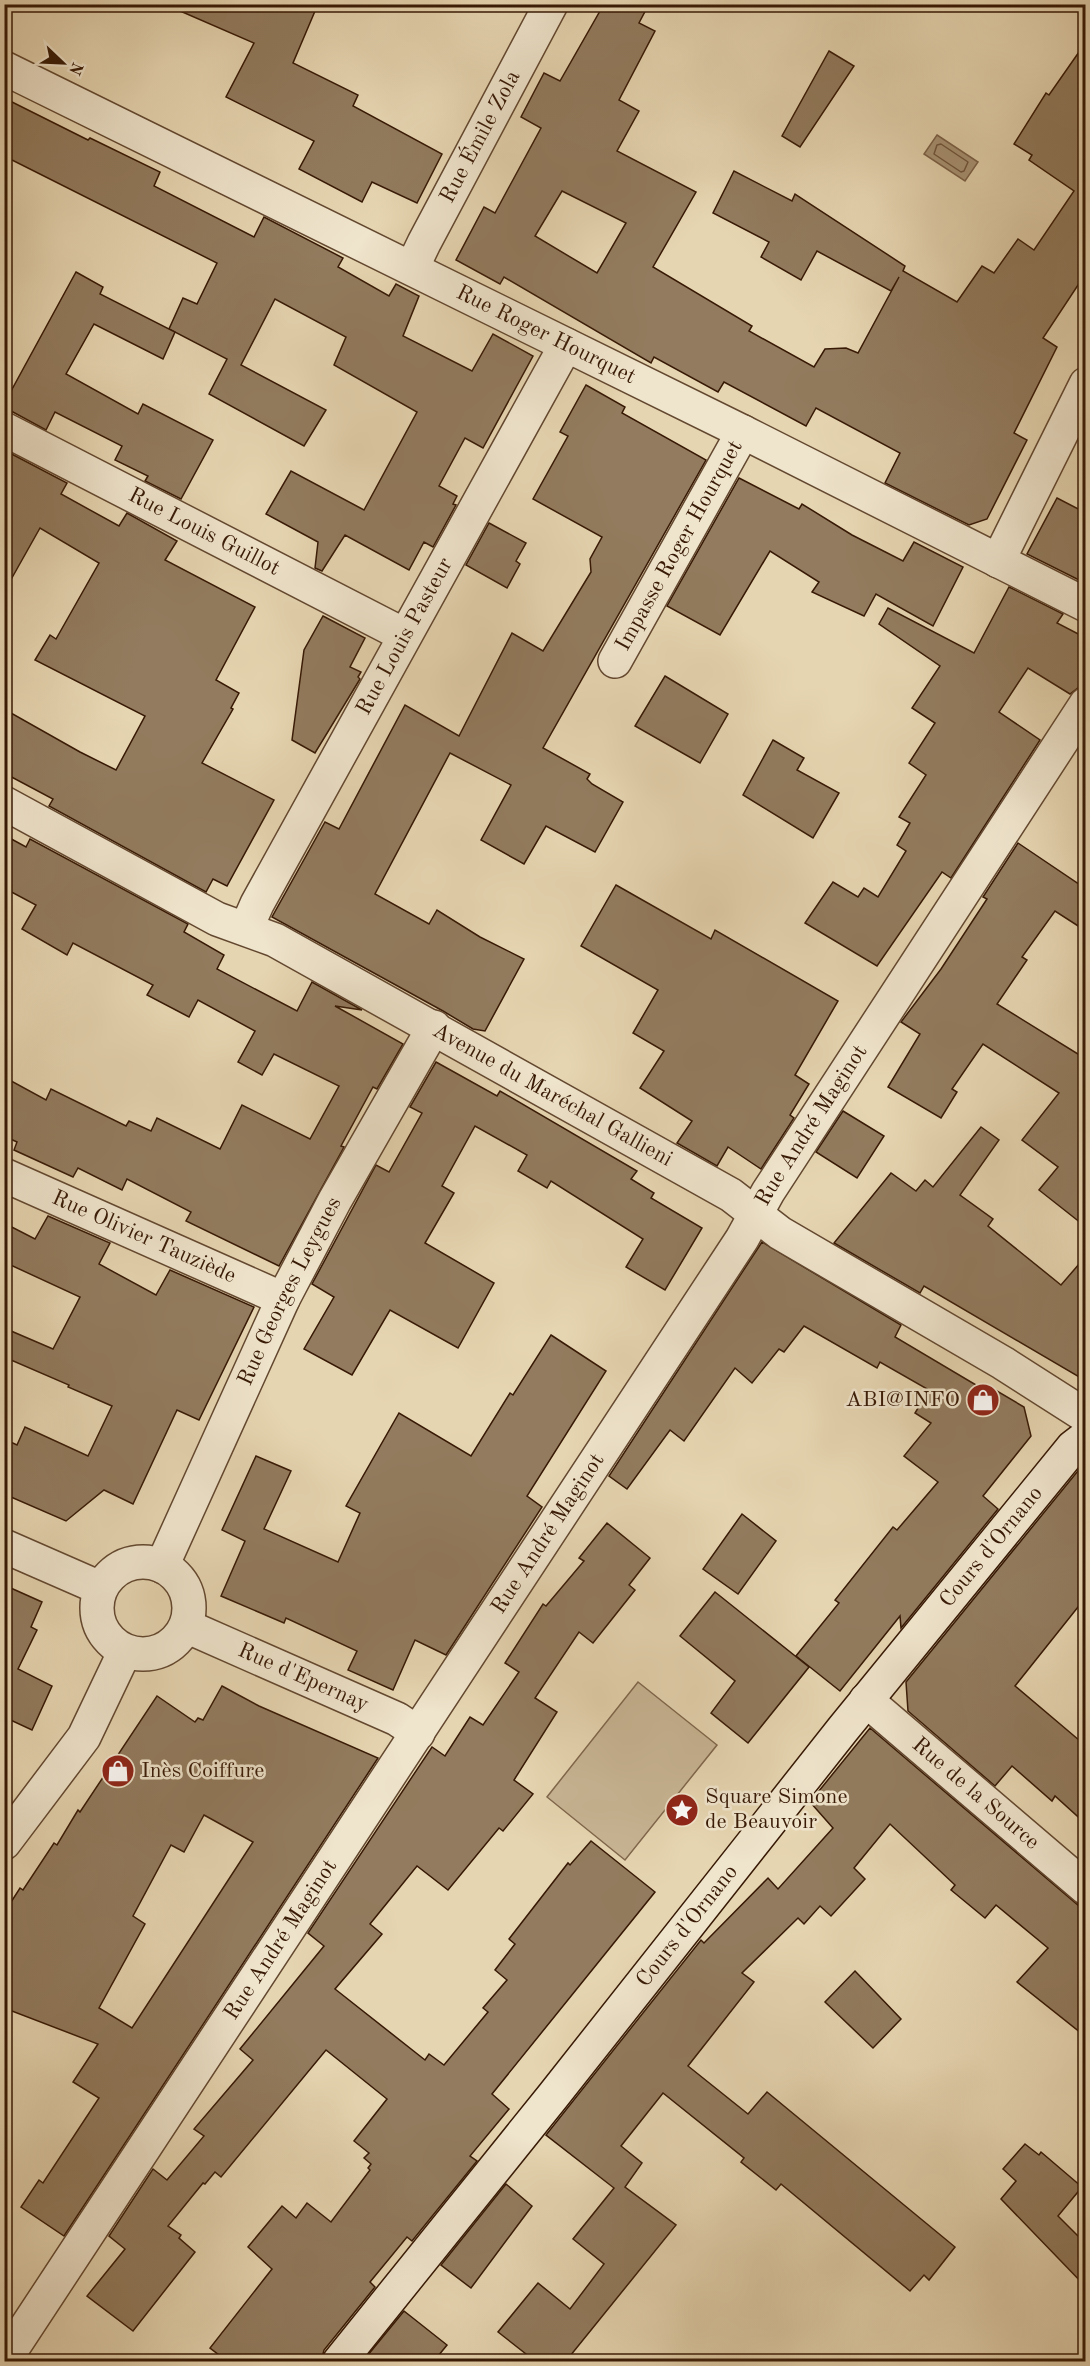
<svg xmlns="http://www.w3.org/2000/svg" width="1090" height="2366" font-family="'Old Standard TT',serif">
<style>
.green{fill:#c8b594;stroke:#80674c;stroke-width:1.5}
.water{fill:#aa9577;stroke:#7c6349;stroke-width:1.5}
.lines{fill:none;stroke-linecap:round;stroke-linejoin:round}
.shore{stroke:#70573e;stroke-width:1.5}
.building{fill:#927b5e;stroke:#371905;stroke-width:1.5;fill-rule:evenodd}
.street-casing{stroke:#634830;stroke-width:36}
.secondary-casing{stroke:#371905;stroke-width:36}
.street{stroke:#efe4cc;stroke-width:33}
.secondary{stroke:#efe4cc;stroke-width:33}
.labels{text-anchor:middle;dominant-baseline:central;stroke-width:5;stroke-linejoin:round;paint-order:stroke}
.street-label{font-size:22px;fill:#371905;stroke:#efe4cc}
.poi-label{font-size:22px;fill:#371905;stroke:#efe4cc;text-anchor:start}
</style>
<rect width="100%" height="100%" fill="#e6d5b1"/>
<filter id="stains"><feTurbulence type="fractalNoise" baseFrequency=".00333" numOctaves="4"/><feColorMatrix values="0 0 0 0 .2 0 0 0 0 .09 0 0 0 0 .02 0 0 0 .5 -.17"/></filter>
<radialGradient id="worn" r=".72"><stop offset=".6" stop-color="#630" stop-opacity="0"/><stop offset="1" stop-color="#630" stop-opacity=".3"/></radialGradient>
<path class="green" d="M638 1682 717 1745 625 1860 547 1797Z"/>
<path class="water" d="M937 135 978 162 965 181 924 154Z"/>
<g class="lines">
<path class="shore" d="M941 144 968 162 964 171 961 172 934 154 937 145Z"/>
</g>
<g class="building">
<path d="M164 4H318L293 63 358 95 353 106 442 154 417 203 372 182 362 202 299 169 314 141 226 97 254 43Z"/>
<path d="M604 4H649L639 23 655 31 619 100 639 111 617 151 696 192 653 267 752 326 749 331 814 367 825 349 846 348 858 353 899 277 891 291 817 251 801 280 761 257 769 242 713 213 734 171 792 201 795 194 905 266 903 271 957 302 982 266 994 273 1018 239 1034 250 1074 191 1029 160 1032 155 1014 144 1046 93 1049 95 1086 42V273L1043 338 1057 347 1014 433 1027 440 987 519 969 525 885 483 900 453 816 408 806 426 724 382 718 392 654 357 651 363 504 277 500 284 456 260 484 207 495 213 541 128 521 117 544 73 560 81ZM562 191 626 223 597 273 535 236Z"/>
<path d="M829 51 854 66 800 147 782 136Z"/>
<path d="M4 98 88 140 90 138 160 172 154 186 254 237 264 217 343 258 338 267 389 296 396 284 419 296 403 336 472 371 493 334 533 356 483 448 465 438 439 486 457 496 453 504 456 505 433 547 424 542 409 570 345 535 322 571 315 568 318 542 266 514 291 471 364 510 417 412 334 365 346 337 275 299 241 365 326 410 304 446 209 394 227 359 169 329 183 298 197 304 217 263 4 156Z"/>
<path d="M76 272 103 287 100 294 175 332 163 359 94 324 66 374 138 414 143 404 213 440 181 499 145 481 148 476 115 460 122 446 55 412 46 430 13 412 4 410V404Z"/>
<path d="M586 385 625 407 622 413 706 460 543 748 590 774 587 779 592 784 623 802 595 852 546 826 524 864 481 840 511 785 450 753 375 894 429 924 437 910 480 937 524 959 485 1031 473 1029 443 1011 272 917 325 822 339 829 405 705 459 736 512 633 543 651 591 572 590 559 602 537 533 499 568 436 560 432Z"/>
<path d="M4 450 67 483 61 494 119 526 127 513 177 541 165 560 255 607 216 680 239 693 231 708 233 709 202 763 274 800 227 886 213 879 206 892 49 806 53 799 4 773V709L80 752 116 770 145 716 35 660 50 635 56 639 99 563 40 528 4 592Z"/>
<path d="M739 478 799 509 802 504 852 535 903 561 914 542 963 567 933 626 876 594 864 616 812 592 819 582 770 551 720 635 667 606Z"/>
<path d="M1057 498 1086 513V578L1083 582 1027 554Z"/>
<path d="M489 523 526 543 516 561 520 564 507 588 466 565Z"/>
<path d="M1009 587 1063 614 1057 623 1086 638V677L1079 687 1070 694 1028 668 999 712 1040 740 951 878 942 872 877 966 805 923 833 882 858 897 864 888 878 897 906 851 897 845 910 823 899 817 926 775 909 763 935 723 912 708 940 666 879 624 888 608 974 653Z"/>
<path d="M323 616 365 638 350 667 361 672 358 677 360 679 315 753 292 740 304 650Z"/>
<path d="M665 676 728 714 700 763 635 726Z"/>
<path d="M773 740 804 758 797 770 839 793 813 838 743 795Z"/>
<path d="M4 835 26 847 30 839 188 924 184 932 224 955 217 969 297 1011 312 982 362 1010 335 1006 403 1044 377 1089 373 1087 341 1146 344 1147 279 1266 186 1221 191 1212 127 1179 122 1190 78 1168 73 1177 14 1150 17 1142 4 1136V1077L46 1100 51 1089 126 1126 129 1121 151 1131 157 1118 220 1149 242 1105 310 1139 339 1086 274 1054 262 1075 238 1062 255 1031 198 1000 189 1017 147 995 153 985 73 943 67 955 22 929 36 905 4 888Z"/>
<path d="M1018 843 1086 889V931L1055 911 1022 957 1027 960 997 1004 1086 1059V1227L1039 1190 1058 1167 1022 1140 1059 1093 983 1044 952 1089 957 1092 941 1118 888 1087 920 1034 901 1022 941 969 987 899 983 897Z"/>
<path d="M616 885 711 939 715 930 838 1001 795 1075 809 1084 790 1115 794 1118 761 1169 728 1147 717 1166 677 1143 692 1121 640 1088 664 1051 633 1033 658 990 581 946Z"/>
<path d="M436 1062 497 1096 500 1091 637 1171 631 1179 654 1193 651 1198 702 1228 665 1290 626 1267 643 1239 551 1181 547 1188 518 1171 527 1155 475 1126 442 1186 454 1193 425 1243 494 1283 458 1348 390 1310 352 1375 304 1349 334 1297 312 1284 376 1165 389 1172 422 1113 410 1107Z"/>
<path d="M843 1111 884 1136 857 1178 816 1152Z"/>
<path d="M981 1127 999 1140 960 1195 993 1219 988 1226 1061 1285 1086 1256V1381L924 1286 920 1293 834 1243 891 1173 916 1191 925 1180 933 1187Z"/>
<path d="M48 1216 110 1243 99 1264 156 1295 170 1270 254 1307 199 1420 177 1410 133 1504 104 1490 66 1521 4 1494V1439L17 1445 25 1427 88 1456 112 1406 68 1387 69 1385 4 1357V1328L53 1349 80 1297 4 1262V1223L35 1239Z"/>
<path d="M762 1242 901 1325 895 1337 981 1388 985 1384 1024 1407 1031 1436 983 1496 998 1509 901 1628 900 1616 840 1691 796 1656 839 1603 835 1600 893 1527 897 1530 938 1482 904 1456 931 1423 915 1413 929 1390 880 1362 877 1368 804 1326 784 1352 779 1349 752 1383 735 1368 684 1441 670 1430 627 1489 609 1476Z"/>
<path d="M551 1335 606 1371 527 1496 542 1507 446 1655 415 1640 393 1690 348 1670 357 1651 286 1618 284 1623 221 1596 245 1541 222 1530 256 1456 291 1471 264 1529 338 1562 360 1513 346 1506 399 1413 471 1456 510 1393 513 1395Z"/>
<path d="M1086 1461V1597L1015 1686 1086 1746V1824L1055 1796 1052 1801 1012 1766 995 1786 908 1711 906 1682Z"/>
<path d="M742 1514 776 1541 738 1594 703 1569Z"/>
<path d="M607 1523 650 1558 629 1585 635 1590 593 1643 579 1632 535 1698 557 1712 514 1780 533 1794 503 1831 499 1828 448 1890 417 1866 370 1924 382 1934 335 1989 425 2060 429 2054 444 2065 488 2012 483 2008 507 1980 495 1970 515 1944 509 1939 568 1863 570 1865 591 1841 655 1892 492 2094 509 2109 470 2156 477 2161 412 2241 407 2237 370 2282 375 2287 324 2350 321 2361H227L210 2348 272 2269 248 2247 282 2206 296 2218 307 2203 331 2222 370 2170 368 2168 371 2164 364 2158 369 2153 354 2141 387 2099 326 2050 221 2177 215 2172 205 2184 203 2183 168 2226 181 2235 179 2238 195 2252 133 2331 87 2296 125 2249 109 2236 153 2169 167 2180 204 2136 194 2129 253 2060 240 2049 324 1946 308 1933 432 1747 445 1756 470 1717 483 1725 519 1672 505 1663 543 1604 546 1606 584 1561 579 1558Z"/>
<path d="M4 1585 42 1602 31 1627 37 1630 18 1669 52 1686 32 1730 4 1717Z"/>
<path d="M715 1592 809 1667 748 1743 711 1713 735 1681 680 1636Z"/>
<path d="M222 1686 259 1706 378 1758 64 2236 21 2207 39 2180 43 2183 99 2098 73 2082 98 2044 4 2008V1913L20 1888 23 1890 54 1843 57 1845 78 1810 80 1812 157 1696 195 1722 198 1718 203 1720ZM204 1815 253 1842 132 2028 99 2008 145 1924 133 1916 171 1845 184 1852Z"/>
<path d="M870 1728 1086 1912V2037L1017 1982 1048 1948 996 1905 985 1918 951 1890 955 1885 890 1824 854 1868 865 1879 831 1916 820 1906 804 1924 798 1918 742 1973 754 1982 688 2066 748 2114 767 2092 955 2247 929 2280 924 2275 910 2291 781 2184 776 2190 741 2162 744 2158 663 2093 621 2146 642 2163 625 2187 676 2225 566 2361H535L498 2332 538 2283 570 2309 604 2264 573 2239 614 2188 546 2135 701 1940 704 1943 768 1878 778 1889 833 1828 810 1802Z"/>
<path d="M855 1971 901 2019 873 2048 825 2002Z"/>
<path d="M1025 2144 1039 2155 1041 2152 1082 2187 1058 2216 1086 2244V2287L1001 2199 1016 2181 1003 2169Z"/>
<path d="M506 2184 532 2206 471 2288 441 2265Z"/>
<path d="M404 2311 447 2345 434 2361H363Z"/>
</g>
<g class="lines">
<defs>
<g id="street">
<path id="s1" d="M4 68 743 432 1086 605"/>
<path id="s2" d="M412 268 424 243 551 4"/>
<path id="s3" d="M4 429 404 635"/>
<path d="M998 561 1086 384"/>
<path id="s4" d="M615 661 743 432"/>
<path id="s5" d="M4 803 217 919 275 940 731 1195 780 1233 1003 1363 1086 1416"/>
<path id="s6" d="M246 929 257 904 566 345"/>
<path id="s7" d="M4 1175 283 1299"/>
<path d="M4 1546 100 1588"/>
<circle cx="143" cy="1608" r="46"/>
<path id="s8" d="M162 1566 283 1299 335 1200 434 1027"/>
<path id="s9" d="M186 1626 397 1719 418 1733"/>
<path id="s10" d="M866 1700 1086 1888"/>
<path d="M4 1843 84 1737 125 1651"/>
<path id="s11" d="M4 2361 742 1239 768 1192 1086 704"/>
</g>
<g id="secondary">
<path id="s12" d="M339 2362 553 2096 843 1729 1073 1447 1086 1437"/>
</g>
</defs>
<use href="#street" class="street-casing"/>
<use href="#secondary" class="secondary-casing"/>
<use href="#street" class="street"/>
<use href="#secondary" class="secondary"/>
</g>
<defs>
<symbol id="shop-disc" viewBox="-11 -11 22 22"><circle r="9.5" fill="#8f2418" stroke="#efe4cc"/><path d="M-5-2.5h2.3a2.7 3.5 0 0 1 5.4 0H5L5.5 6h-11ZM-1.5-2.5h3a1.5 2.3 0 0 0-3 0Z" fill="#fff"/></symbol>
<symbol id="sight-disc" viewBox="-11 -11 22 22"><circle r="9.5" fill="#8f2418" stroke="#efe4cc"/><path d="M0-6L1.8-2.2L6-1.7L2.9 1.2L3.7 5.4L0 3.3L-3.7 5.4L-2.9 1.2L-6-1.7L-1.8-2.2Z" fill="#fff"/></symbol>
</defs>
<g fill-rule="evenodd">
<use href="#shop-disc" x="964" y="1381" width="38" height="38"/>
<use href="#shop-disc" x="99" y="1752" width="38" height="38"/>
<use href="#sight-disc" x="663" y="1791" width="38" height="38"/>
</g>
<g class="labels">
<g class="street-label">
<text stroke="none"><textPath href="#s2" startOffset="148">Rue Émile Zola</textPath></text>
<text stroke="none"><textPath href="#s1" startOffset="604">Rue Roger Hourquet</textPath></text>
<text stroke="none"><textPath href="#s3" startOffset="225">Rue Louis Guillot</textPath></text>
<text stroke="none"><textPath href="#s4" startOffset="132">Impasse Roger Hourquet</textPath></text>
<text stroke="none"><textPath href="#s6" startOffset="333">Rue Louis Pasteur</textPath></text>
<text stroke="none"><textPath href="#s5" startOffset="622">Avenue du Maréchal Gallieni</textPath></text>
<text stroke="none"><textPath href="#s11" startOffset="1476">Rue André Maginot</textPath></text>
<text stroke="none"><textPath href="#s7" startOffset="153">Rue Olivier Tauziède</textPath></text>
<text stroke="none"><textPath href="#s8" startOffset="303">Rue Georges Leygues</textPath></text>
<text stroke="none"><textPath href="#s11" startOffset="990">Rue André Maginot</textPath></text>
<text stroke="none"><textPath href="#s12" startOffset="1044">Cours d'Ornano</textPath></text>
<text stroke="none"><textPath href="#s9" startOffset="128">Rue d'Epernay</textPath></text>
<text stroke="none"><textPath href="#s10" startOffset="144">Rue de la Source</textPath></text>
<text stroke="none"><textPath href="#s12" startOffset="558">Cours d'Ornano</textPath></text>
<text stroke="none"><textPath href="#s11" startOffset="504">Rue André Maginot</textPath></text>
</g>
<g class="poi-label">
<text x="960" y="1400" text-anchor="end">ABI@INFO</text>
<text x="141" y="1771">Inès Coiffure</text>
<text x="705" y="1797">Square Simone<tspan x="705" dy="25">de Beauvoir</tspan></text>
</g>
</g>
<rect width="1090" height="2366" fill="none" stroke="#e6d5b1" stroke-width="24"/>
<rect x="6" y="6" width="1078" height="2354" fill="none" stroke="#371905" stroke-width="3"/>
<rect x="12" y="12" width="1066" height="2342" fill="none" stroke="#371905" stroke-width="1.5"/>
<g transform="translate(63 63) rotate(113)" stroke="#efe4cc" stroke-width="4.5" paint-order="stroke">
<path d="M0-4.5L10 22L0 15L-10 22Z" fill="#371905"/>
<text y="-9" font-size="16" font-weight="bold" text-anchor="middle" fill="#371905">N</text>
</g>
<rect width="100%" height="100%" filter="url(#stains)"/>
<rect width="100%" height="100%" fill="url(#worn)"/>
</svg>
